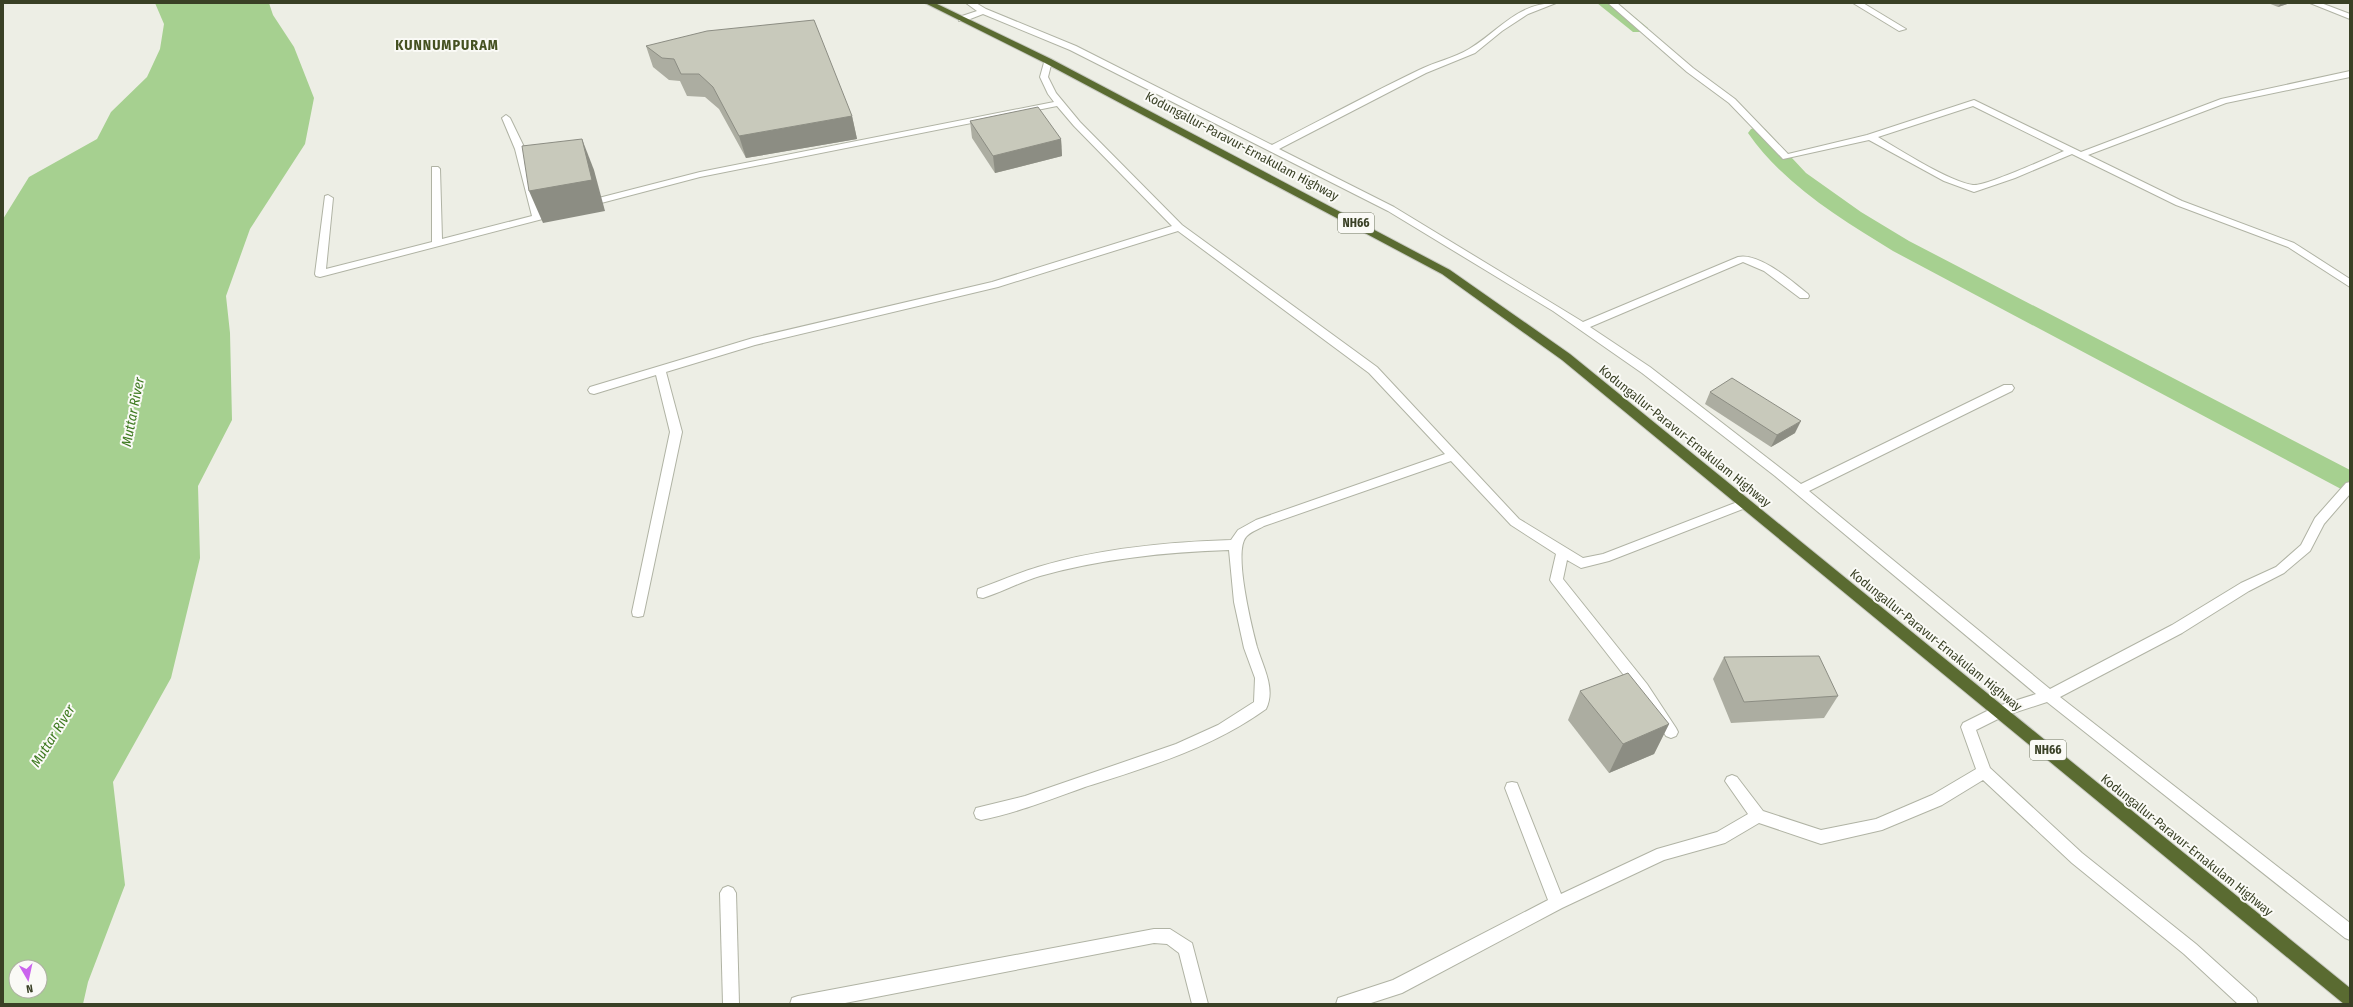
<svg xmlns="http://www.w3.org/2000/svg" width="2353" height="1007" font-family="'Fira Sans Condensed',sans-serif">
<style>
.water{fill:#a6d090;fill-rule:evenodd}
.lines{fill:none;stroke-linecap:round;stroke-linejoin:round}
.canal{fill:#a6d090;fill-rule:evenodd}
.minor-casing{stroke:#b0b3a4;stroke-width:2}
.highway-casing{stroke:#c8cac2;stroke-width:2}
.minor{fill:#fff;fill-rule:evenodd}
.highway{fill:#5a6b31;fill-rule:evenodd}
.wall{fill:#acada1}
.shaded-wall{fill:#8c8d83}
.building{fill:#c8c9bb;stroke:#8c8d83}
.labels{text-anchor:middle;dominant-baseline:central;stroke-width:4;stroke-linejoin:round;paint-order:stroke}
.shield{fill:#fafaf6;stroke:#737864;stroke-width:1}
.shield-label{font-size:12px;font-weight:bold;fill:#394025}
.street-label{font-size:13px;fill:#394025;stroke:#fafaf6}
.far-district-label{font-size:14px;font-weight:bold;letter-spacing:1px;fill:#455121;stroke:#fafaf6}
.water-label{font-size:14px;font-style:italic;fill:#3e7a20;stroke:#fafaf6}
</style>
<rect width="100%" height="100%" fill="#edeee5"/>
<path class="water" d="M155 3H269L273 15 294 47 314 98 305 144 250 229 226 296 230 333 232 420 198 486 200 558 171 678 113 782 125 885 88 982 83 1004H3V219L29 177 97 139 111 112 147 77 160 49 164 24ZM16 967H40V991H16Z"/>
<g class="lines">
<g class="canal">
<path d="M1597 3H1617L1648 28 1645 32H1633Z"/>
<path d="M1758 127 1765 129 1806 173 1861 212 1909 241 2350 470V492L2341 489 1893 251C1841 219 1784 185 1748 133L1751 129Z"/>
</g>
<defs>
<g id="minor">
<path d="M966 3H976L986 9 1076 46 1272 145C1321 120 1369 94 1419 70 1435 62 1454 58 1469 49 1499 31 1517 3 1556 3L1528 14 1502 31 1475 53 1426 73 1279 149 1394 207 1583 322 1738 257C1759 252 1793 282 1808 294L1809 296 1808 298H1800L1764 271 1743 262 1590 327 1650 367 1801 484 2004 385H2012L2014 388 2012 391 1809 491 2050 689 2172 625 2241 583 2276 567 2301 545 2315 518 2346 483 2350 482V494L2324 524 2310 551 2284 573 2249 591 2182 633 2060 697 2350 923V940L2345 938 2047 702 2004 716 1976 730 1990 768 2082 853 2196 944 2256 998 2258 1004H2238L2184 954 2072 863 1983 780 1942 805 1882 830 1821 844 1759 823 1725 843 1664 860 1562 908 1402 993 1368 1004H1336L1338 998 1393 980 1548 900 1505 788 1507 783 1512 782 1517 783 1561 894 1657 849 1717 832 1748 814 1725 781 1727 777 1732 775 1737 777 1763 811 1821 830 1876 819 1932 795 1976 769 1961 727 1963 723 1995 707 2036 694 1775 476 1642 373 1553 311 1388 211 1070 50 983 14 965 21H959V17L977 11Z"/>
<path d="M1608 3H1617L1693 68 1735 99 1788 154 1867 135 1974 100 2081 152 2221 99 2350 71V77L2226 103 2088 155 2182 201 2294 243 2350 279V287L2288 247 2176 205 2072 154 2015 178 1974 192 1944 181 1869 140 1783 159 1729 103 1687 72ZM1973 106 2064 151C2050 157 1984 187 1973 185 1950 182 1900 150 1878 137Z"/>
<path d="M1853 3H1863L1906 29 1899 31Z"/>
<path d="M2310 3H2321L2350 14V19Z"/>
<path d="M1045 59 1052 61 1048 77 1056 93 1080 122 1182 225 1377 367 1519 519 1583 558 1603 554 1740 501H1748L1750 504 1748 507 1609 561 1581 568 1567 560 1563 579 1647 684 1676 728 1678 732 1676 736 1671 738 1666 736 1637 692 1552 583 1550 580 1556 554 1511 525 1451 461 1264 526C1259 529 1250 532 1246 537 1233 552 1252 628 1257 647 1263 667 1276 689 1266 709 1212 748 1148 767 1085 787 1051 799 1017 813 981 820L976 818 974 813 976 808 1025 796 1176 744 1218 725 1254 702 1255 678 1244 648 1234 602 1229 550C1165 552 1101 559 1040 576 1020 582 1002 592 983 598L978 597 977 593 978 589C998 582 1018 573 1038 567 1101 548 1167 542 1231 540L1238 530 1256 520 1445 454 1369 373 1178 231 998 287 755 345 666 372 682 432 644 612 643 616 638 617 633 616 632 612 670 432 656 375 594 394 590 393 588 390 590 387 753 338 992 282 1172 226 1074 126 1057 106 700 177 586 207 583 206V202L700 172 1054 102 1048 94 1040 77Z"/>
<path d="M506 115 510 118 525 149 541 214 558 211V215L320 277 316 276 315 274 325 196 328 195 333 198 326 269 432 242V167H438L440 169 442 239 532 216 515 149 502 118Z"/>
<path d="M728 886 733 888 736 893 739 1004H723L720 893 723 888Z"/>
<path d="M1154 929H1170L1192 943 1208 1004H1192L1179 953 1167 944 1154 943 840 1004H790L792 998 798 996Z"/>
</g>
<path id="highway" d="M925 3H935L1051 59 1450 270 1570 354 2350 988V1004H2344L1562 360 1442 274 1045 63Z"/>
</defs>
<use href="#minor" class="minor-casing"/>
<use href="#highway" class="highway-casing"/>
<use href="#minor" class="minor"/>
<use href="#highway" class="highway"/>
</g>
<g class="wall">
<path d="M2268 3H2290L2278 7Z"/>
<path d="M646 46 852 116 857 139 746 158 719 109 705 97 687 96 680 81 669 80 653 67Z"/>
<path d="M970 121 1061 139 1062 156 995 173 972 138Z"/>
<path d="M1710 392 1795 433 1771 447 1705 404Z"/>
<path d="M1724 657 1838 696 1824 718 1731 723 1713 679Z"/>
<path d="M1580 691 1669 724 1654 754 1609 773 1568 720Z"/>
</g>
<g class="shaded-wall">
<path d="M2281 3H2290L2278 7Z"/>
<path d="M852 116 857 139 746 158 739 136Z"/>
<path d="M582 139 594 170 605 211 543 223 529 191Z"/>
<path d="M1061 139 1062 156 995 173 993 156Z"/>
<path d="M1801 421 1795 433 1771 447 1777 435Z"/>
<path d="M1669 724 1654 754 1609 773 1623 744Z"/>
</g>
<g class="building">
<path d="M814 20 852 116 739 136 713 87 699 74H681L674 59 662 58 646 46 707 31Z"/>
<path d="M1038 107 1061 139 993 156 970 121Z"/>
<path d="M582 139 592 180 529 191 522 146Z"/>
<path d="M1732 378 1801 421 1777 435 1710 392Z"/>
<path d="M1819 656 1838 696 1744 702 1724 657Z"/>
<path d="M1628 673 1669 724 1623 744 1580 691Z"/>
</g>
<g class="labels">
<g class="shield">
<rect x="1338" y="213" width="36" height="20" rx="3"/>
<rect x="2030" y="740" width="36" height="20" rx="3"/>
</g>
<g class="shield-label">
<text x="1356" y="223">NH66</text>
<text x="2048" y="750">NH66</text>
</g>
<g class="street-label">
<text transform="translate(1242 146) rotate(28)">Kodungallur-Paravur-Ernakulam Highway</text>
<text transform="translate(1685 436) rotate(39)">Kodungallur-Paravur-Ernakulam Highway</text>
<text transform="translate(1936 640) rotate(39)">Kodungallur-Paravur-Ernakulam Highway</text>
<text transform="translate(2187 845) rotate(39)">Kodungallur-Paravur-Ernakulam Highway</text>
</g>
<g class="far-district-label">
<text x="447" y="45">KUNNUMPURAM</text>
</g>
<g class="water-label">
<text transform="translate(133 412) rotate(-79)">Muttar River</text>
<text transform="translate(53 736) rotate(-58)">Muttar River</text>
</g>
</g>
<rect width="2353" height="1007" fill="none" stroke="#394025" stroke-width="8"/>
<g transform="translate(28 979) rotate(171)"><circle r="19" fill="#fafaf6" stroke="#adb0a2"/>
<path d="M0-3L7 15L0 10L-7 15Z" fill="#ca64ed"/>
<text y="-6" font-size="11" font-weight="bold" text-anchor="middle" fill="#394025">N</text>
</g>
</svg>
